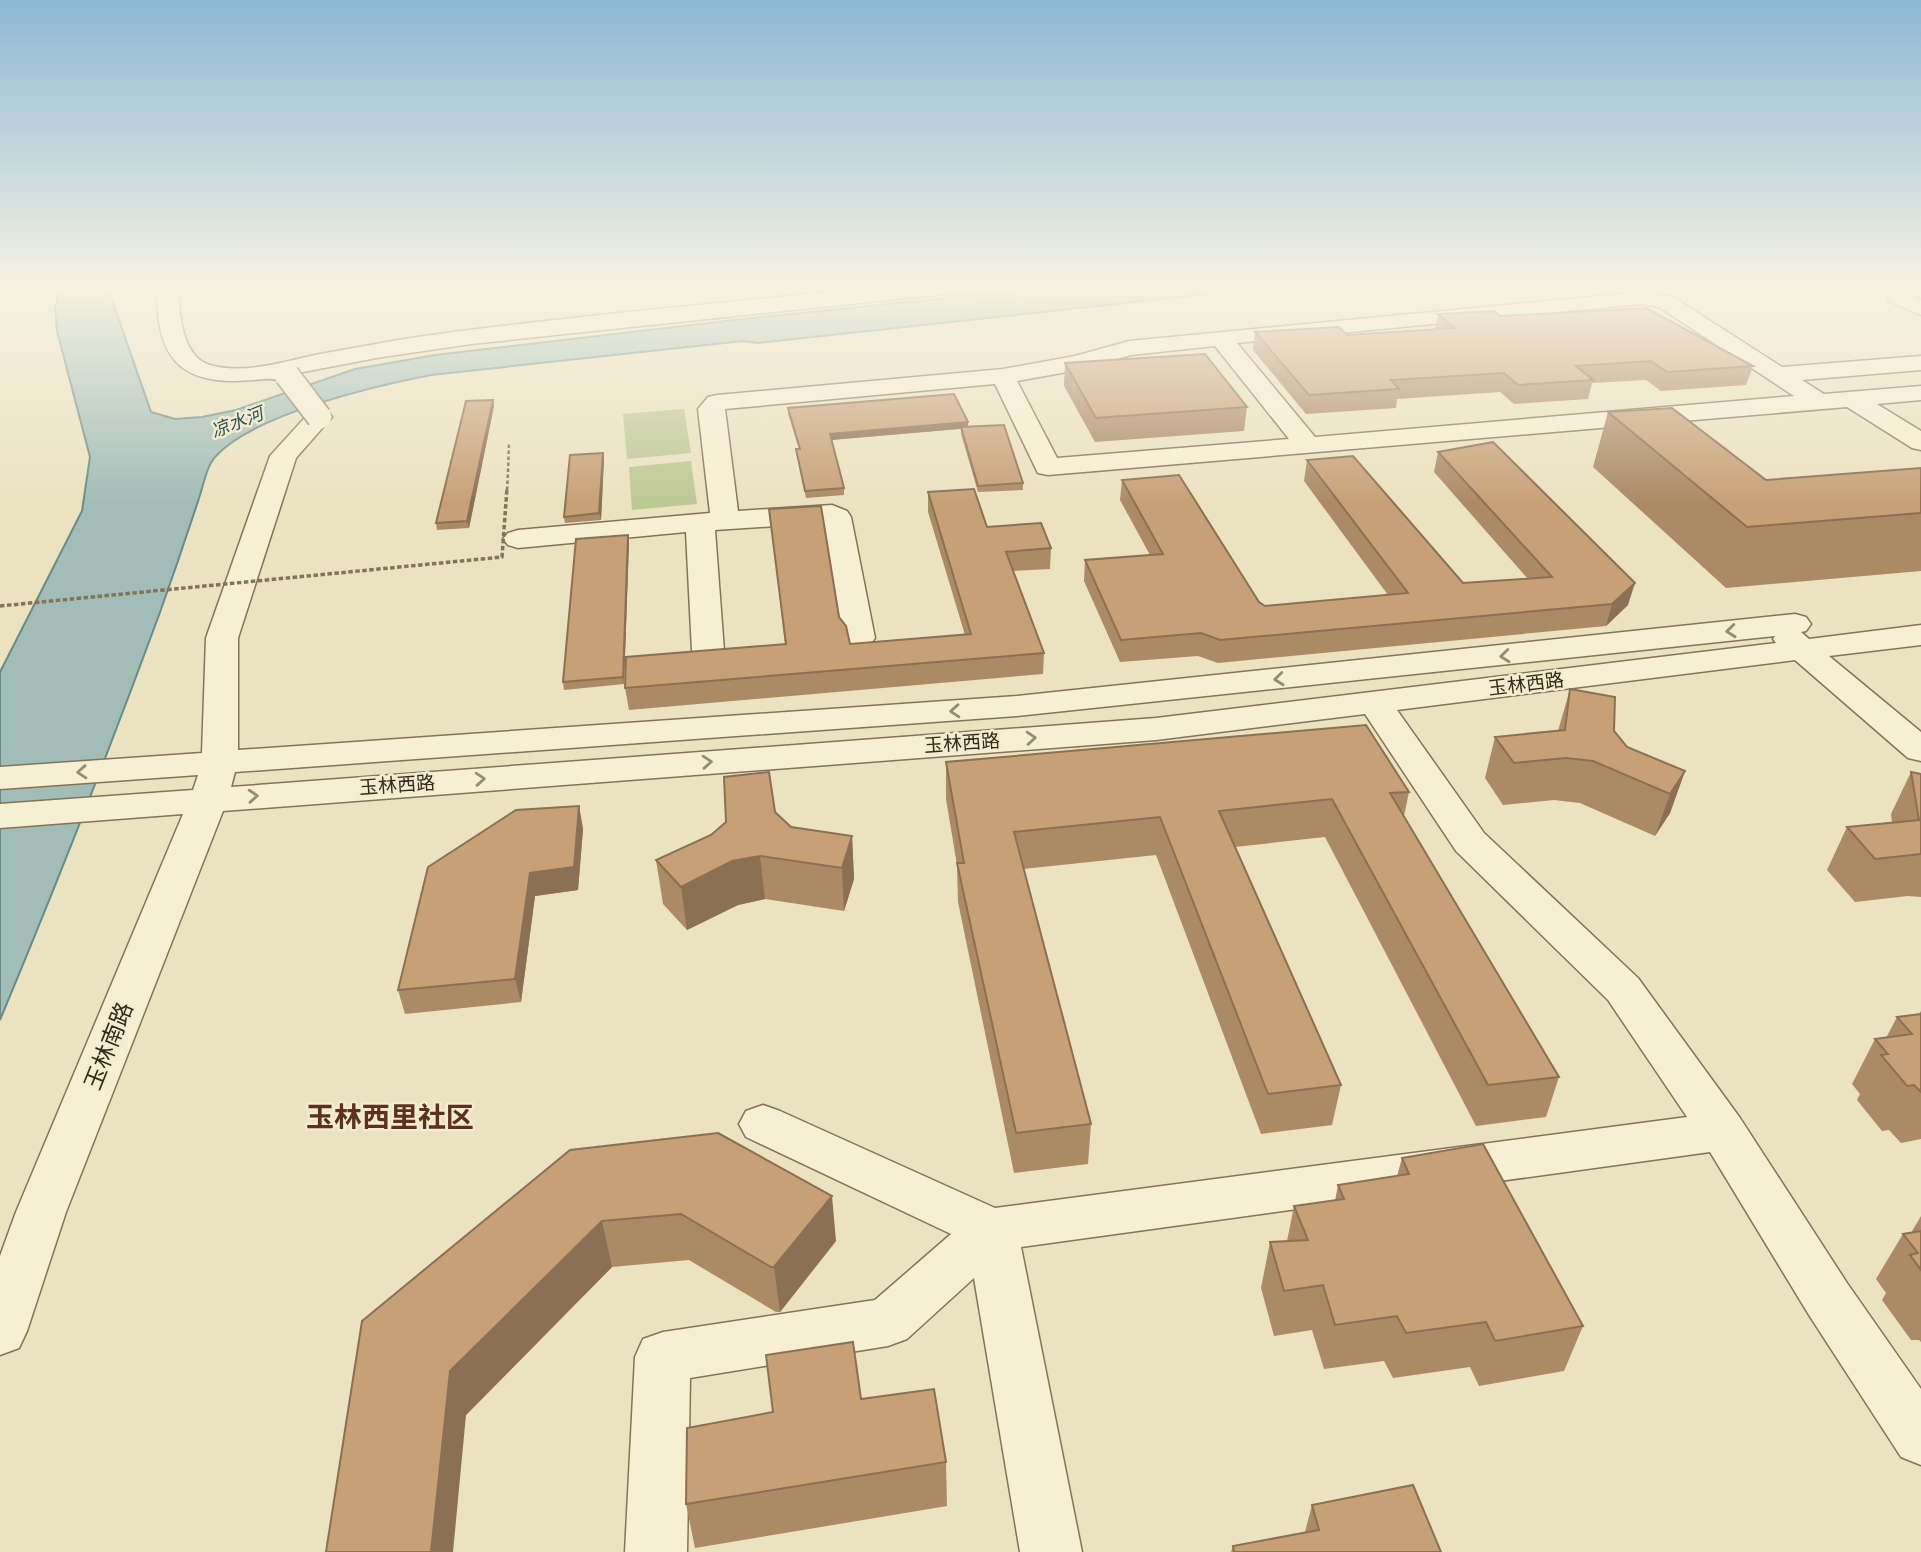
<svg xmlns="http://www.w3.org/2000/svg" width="1921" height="1552" font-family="'Roboto Serif','Noto Sans SC',serif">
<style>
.green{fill:#bec894}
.water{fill:#a2bdb8;stroke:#6a8a85;stroke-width:2}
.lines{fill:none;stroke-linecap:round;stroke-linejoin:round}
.minor-casing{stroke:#837359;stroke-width:3}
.path{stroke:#837359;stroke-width:2.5;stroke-dasharray:3.5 2.5;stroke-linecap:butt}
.minor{fill:#f7efd2;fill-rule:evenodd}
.minor-bridge-casing{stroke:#837359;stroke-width:27;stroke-linecap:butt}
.path-bridge-far1{stroke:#837359;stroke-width:2.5;stroke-dasharray:3.5 2.5;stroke-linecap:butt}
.path-bridge{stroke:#837359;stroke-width:3.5;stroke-dasharray:4.5 2.5;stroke-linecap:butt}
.minor-bridge{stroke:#f7efd2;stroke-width:24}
.wall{fill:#ac8a66}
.shaded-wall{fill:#8c7053}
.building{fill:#c8a077;stroke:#8c7053;stroke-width:2}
.oneway{stroke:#958c77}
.labels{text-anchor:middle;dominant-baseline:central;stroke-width:5;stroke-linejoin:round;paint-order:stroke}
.far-water-label{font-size:18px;font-style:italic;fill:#2c5153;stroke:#f3ecce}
.street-label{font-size:19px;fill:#332a1c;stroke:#f3ecce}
.near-street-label{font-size:23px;fill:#332a1c;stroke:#f3ecce}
.near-quarter-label{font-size:28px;font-weight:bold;fill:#5e311e;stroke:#f3ecce}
</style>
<rect width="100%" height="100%" fill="#ebe2bf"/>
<g class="green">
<path d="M684 409 691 453 627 459 623 414Z"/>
<path d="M691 461 697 504 632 510 629 467Z"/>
</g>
<path class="water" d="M60 286H114L111 297 151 412 175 419 202 417 236 410 355 369 435 355 743 319 1063 286H1282L757 343 743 341 431 375C374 386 255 414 216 456 207 465 204 483 200 495 187 535 173 576 159 615 109 751 56 886 0 1020V672L82 511 90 457 57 331 55 308Z"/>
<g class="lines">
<defs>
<g id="minor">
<path d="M157 286H178C179 310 181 357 210 365 245 375 286 361 320 354 348 349 376 344 404 339 521 322 640 311 758 299 829 293 903 280 975 286L971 290 964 292 471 344 376 358 298 373 295 380C284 383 276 378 264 379 187 388 155 367 157 286Z"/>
<path d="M1887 286H1912L1906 292 1921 300V315L1889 301 1884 289Z"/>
<path d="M1641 292 1673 297 1782 367 1921 356V370L1802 380 1824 394 1921 386V400L1877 404 1921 431V450L1912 448 1847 407 1048 475 1038 473 1035 467 995 384 725 409 738 511 832 505 847 511 851 517 875 638 870 645 859 648 848 645 843 638 824 523 715 530 724 651 720 658 708 661 696 658 692 651 686 532 518 548 508 545 503 539 508 533 518 530 710 513 698 409 708 397 717 395 1003 369 1075 356 1129 341ZM1641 304 1659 307 1794 396 1315 437 1237 343ZM1215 346 1289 439 1057 458 1017 381 1078 370 1131 355Z"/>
<path d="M319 409 328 412 332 417 296 458 238 638V750L1017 696 1795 614 1806 617 1811 624 1806 631 1801 632 1809 639 1921 625V645L1829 656 1921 732V761L1908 758 1795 660 1397 710 1484 833 1638 978 1740 1118 1847 1283 1921 1389V1465L1901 1457 1809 1315 1710 1152 1021 1247 1082 1552H1020L974 1278 907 1339 888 1346 690 1378 687 1552H625L635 1357 643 1339 663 1332 875 1300 951 1234 746 1137 739 1124 746 1111 763 1105 780 1111 995 1208 1687 1117 1608 1000 1456 851 1365 714 1156 740 223 811 66 1212 27 1331 19 1348 0 1355V1256L16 1212 183 814 0 828V804L193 790 198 775 0 789V767L202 753 206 638 270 456 310 412ZM1775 636 1773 639 1776 643 1156 718 231 787 235 772 1017 716Z"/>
</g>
</defs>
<use href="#minor" class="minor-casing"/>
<path class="path" d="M508 472 509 442"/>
<use href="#minor" class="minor"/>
<defs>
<path id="minor-bridge" d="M287 375 319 417"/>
</defs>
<use href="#minor-bridge" class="minor-bridge-casing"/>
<path class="path-bridge-far1" d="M507 490 508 472"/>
<path class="path-bridge" d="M0 606 502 557 507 488"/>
<use href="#minor-bridge" class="minor-bridge"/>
</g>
<g class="wall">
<path d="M1438 314 1500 316 1753 366 1746 385 1661 391 1646 380 1592 383 1588 399 1514 404 1500 392 1397 399 1396 408 1306 414 1253 350 1255 332 1347 335 1435 330Z"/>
<path d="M1065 363 1247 407 1244 431 1095 442 1064 386Z"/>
<path d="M494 406 469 528 437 530 436 523Z"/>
<path d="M788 408 968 427 1023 483V490L978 492 961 434V429L832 440 844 488V495L806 498 797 456 796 449H799L788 414Z"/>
<path d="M1608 412 1766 480 1921 468V571L1726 588 1593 467Z"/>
<path d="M1438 452 1628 605 1606 626 1218 663 1198 656 1120 662 1084 581 1085 560 1150 555 1120 500 1122 480 1259 602 1265 606 1388 595 1304 481 1307 460 1463 583 1528 579 1434 472Z"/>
<path d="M603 453 604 459 601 520 565 523 564 517Z"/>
<path d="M928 492 987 527 1051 548 1050 569 1013 571 1044 653 1043 674 629 710 625 688 785 644 769 509 839 617 850 644 965 635 928 512Z"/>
<path d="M628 535 629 542 624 684 564 690 563 682Z"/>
<path d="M1570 689 1614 731 1627 747 1685 771 1670 813 1655 836 1580 803 1554 800 1503 805 1485 778 1495 737 1558 731Z"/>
<path d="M946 762 1409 792 1404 816 1559 1077 1546 1117 1476 1126 1325 837 1235 847 1341 1085 1332 1125 1261 1134 1156 855 1023 869 1091 1124 1088 1164 1014 1173 958 902 957 865 946 799Z"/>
<path d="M1911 772 1921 774V897L1908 896 1855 902 1827 870 1847 827 1892 823 1891 814Z"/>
<path d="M579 806 583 829 578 890 535 896 521 1002 405 1014 398 990Z"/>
<path d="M775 812 791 827 852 836 854 879 844 911 765 899 738 905 687 930 663 904 656 860Z"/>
<path d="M1921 1011V1139L1901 1143 1889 1130 1882 1131 1857 1100 1860 1094 1852 1084 1875 1039 1886 1038 1897 1017 1919 1014Z"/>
<path d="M570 1150 836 1241 780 1312H776L689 1260 612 1267 466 1415Z"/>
<path d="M1402 1158 1583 1326 1564 1371 1479 1386 1470 1367 1393 1378 1384 1361 1324 1369 1312 1330 1274 1336 1261 1288 1270 1242 1287 1241 1294 1206 1335 1201 1338 1185 1397 1176Z"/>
<path d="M1921 1216V1342L1919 1340H1911L1882 1300 1886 1293 1876 1279 1903 1234 1911 1233Z"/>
<path d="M861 1399 946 1462 947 1506 695 1548 686 1504Z"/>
<path d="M1312 1505 1441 1552H1231L1233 1546 1305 1532Z"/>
</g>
<g class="shaded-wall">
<path d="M493 400 494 406 469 528 467 521Z"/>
<path d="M968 422V428L830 440V434Z"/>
<path d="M603 453 604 459 601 520 599 513Z"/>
<path d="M628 535 629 542 624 684 623 677Z"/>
<path d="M1635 583 1628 605 1606 626 1612 604Z"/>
<path d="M1685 771 1670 813 1655 836 1670 794Z"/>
<path d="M579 806 583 829 578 890 535 896 521 1002 515 979 530 873Z"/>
<path d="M852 836 854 879 844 911 842 868Z"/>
<path d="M760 856 765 899 738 905 687 930 681 887 732 861Z"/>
<path d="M832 1196 836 1241 780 1312 774 1267Z"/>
<path d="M602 1221 612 1267 466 1415 453 1552H431L450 1371Z"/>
</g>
<g class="building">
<path d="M1646 308 1753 366 1667 372 1651 361 1576 366 1593 380 1518 385 1504 373 1391 380 1399 389 1309 395 1255 332 1339 327 1347 335 1455 328 1438 314 1494 311 1500 316Z"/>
<path d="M1205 354 1247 407 1096 418 1065 363Z"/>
<path d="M954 394 968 422 830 434 844 488 805 491 796 449H800L788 408Z"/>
<path d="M493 400 467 521 436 523 466 401Z"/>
<path d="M1672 408 1766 480 1921 468V513L1747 527 1608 412Z"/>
<path d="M1004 425 1023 483 978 486 961 427Z"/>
<path d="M1493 442 1635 583 1612 604 1220 640 1201 633 1121 640 1085 560 1163 554 1122 480 1179 475 1259 602 1265 606 1408 593 1307 460 1353 456 1463 583 1552 577 1438 452Z"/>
<path d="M603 453 599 513 564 517 570 455Z"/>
<path d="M974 489 987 527 1041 523 1051 548 1006 552 1044 653 625 688 626 657 786 644 769 509 821 506 839 617 846 626 850 644 971 634 928 492Z"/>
<path d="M628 535 623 677 563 682 576 539Z"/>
<path d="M1570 689 1615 697 1614 731 1627 747 1685 771 1670 794 1593 761 1566 758 1514 763 1495 737 1565 730Z"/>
<path d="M1366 725 1409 792 1390 793 1559 1077 1488 1085 1332 799 1219 811 1341 1085 1268 1094 1160 817 1014 832 1091 1124 1016 1133 957 863H964L946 762Z"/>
<path d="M769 772 775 812 791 827 852 836 842 868 760 856 732 861 681 887 656 860 711 835 726 822 724 777Z"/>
<path d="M1911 772 1921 774V854L1875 859 1847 827 1919 820Z"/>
<path d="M579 806 574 867 530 873 515 979 398 990 428 867 516 810Z"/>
<path d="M1921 1014V1092L1914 1085 1907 1086 1881 1055 1888 1054 1875 1039 1912 1034 1897 1017Z"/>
<path d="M718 1133 832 1196 774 1267H771L681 1214 602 1221 450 1371 431 1552H326L362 1321 570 1150Z"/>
<path d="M1483 1144 1583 1326 1495 1341 1486 1322 1406 1333 1397 1316 1335 1325 1323 1285 1284 1291 1270 1242 1308 1240 1294 1206 1344 1199 1338 1185 1409 1174 1402 1158Z"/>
<path d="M1921 1231V1270L1910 1255 1918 1253 1903 1234Z"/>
<path d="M853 1342 861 1399 934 1389 946 1462 686 1504 687 1428 773 1412 766 1355Z"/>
<path d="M1413 1485 1441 1552H1234L1233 1546 1319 1530 1312 1505Z"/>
</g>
<defs><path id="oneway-chevron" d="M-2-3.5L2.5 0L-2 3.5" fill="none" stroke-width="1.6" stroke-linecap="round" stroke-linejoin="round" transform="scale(1.75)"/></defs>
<g class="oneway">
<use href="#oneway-chevron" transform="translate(1731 631) rotate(174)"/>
<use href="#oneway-chevron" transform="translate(1505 656) rotate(174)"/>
<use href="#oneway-chevron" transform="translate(1279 679) rotate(174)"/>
<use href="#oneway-chevron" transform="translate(955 711) rotate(176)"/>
<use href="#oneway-chevron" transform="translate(1031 738) rotate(-4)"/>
<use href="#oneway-chevron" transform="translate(707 762) rotate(-4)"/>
<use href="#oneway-chevron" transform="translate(82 772) rotate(176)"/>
<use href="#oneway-chevron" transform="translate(480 779) rotate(-4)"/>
<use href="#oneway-chevron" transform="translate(253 796) rotate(-4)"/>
</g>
<linearGradient id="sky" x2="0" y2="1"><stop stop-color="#8cb8d5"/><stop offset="0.57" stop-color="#f6f2e2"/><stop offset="1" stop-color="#f6f2e2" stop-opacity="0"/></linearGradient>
<rect width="1921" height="503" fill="url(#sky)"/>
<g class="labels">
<g class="far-water-label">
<text transform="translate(237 422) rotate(-21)">凉水河</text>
</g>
<g class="street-label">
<text transform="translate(1526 684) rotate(-7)">玉林西路</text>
<text transform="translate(962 743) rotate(-4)">玉林西路</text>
<text transform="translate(397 785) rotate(-4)">玉林西路</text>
</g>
<g class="near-street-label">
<text transform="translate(109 1046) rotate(-68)">玉林南路</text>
</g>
<g class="near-quarter-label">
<text x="390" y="1117">玉林西里社区</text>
</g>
</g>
</svg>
